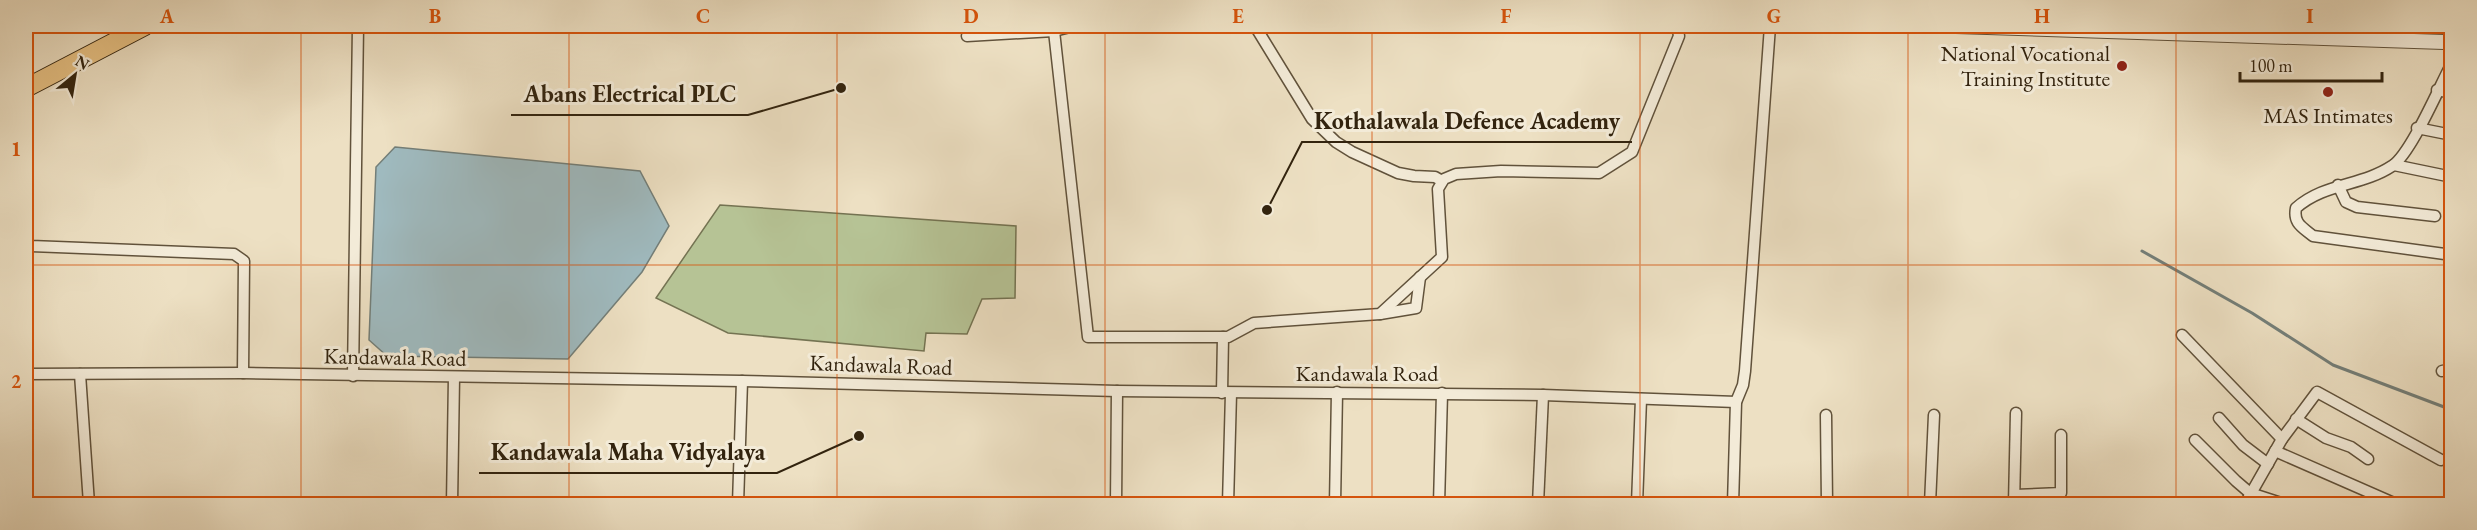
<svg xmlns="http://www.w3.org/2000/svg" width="2477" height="530" font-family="'EB Garamond',serif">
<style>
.green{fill:#b6c395;stroke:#747352;stroke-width:1.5}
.water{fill:#9fbabf;stroke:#737e78;stroke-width:1.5}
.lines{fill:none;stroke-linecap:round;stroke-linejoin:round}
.stream{stroke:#737e78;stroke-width:3}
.minor-casing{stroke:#61523b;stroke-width:13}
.tertiary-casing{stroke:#61523b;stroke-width:16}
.primary-casing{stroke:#32230e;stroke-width:20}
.minor{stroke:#f3ebd8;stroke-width:10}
.tertiary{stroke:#f3ebd8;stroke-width:14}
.primary{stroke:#e6c082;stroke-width:18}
.grid{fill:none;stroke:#d6540c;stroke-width:1.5;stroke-opacity:0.55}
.poi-dot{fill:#8f2418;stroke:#f3ebd8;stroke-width:2}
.labels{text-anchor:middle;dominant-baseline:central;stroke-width:6;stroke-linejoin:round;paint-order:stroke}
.poi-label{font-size:22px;fill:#32230e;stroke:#f3ebd8;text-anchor:end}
.street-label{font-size:22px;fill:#32230e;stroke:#f3ebd8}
.leader{fill:none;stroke:#32230e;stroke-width:2}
.callout-dot{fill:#32230e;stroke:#f3ebd8;stroke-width:2}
.callout-label{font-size:24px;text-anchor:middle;font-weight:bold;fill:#32230e;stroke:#f3ebd8;stroke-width:6;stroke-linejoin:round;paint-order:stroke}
.neatline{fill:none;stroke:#d6540c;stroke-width:2}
.grid-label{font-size:20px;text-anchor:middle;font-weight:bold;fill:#d6540c}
</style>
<rect width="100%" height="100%" fill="#ede0c3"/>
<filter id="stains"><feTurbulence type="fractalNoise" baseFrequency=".00333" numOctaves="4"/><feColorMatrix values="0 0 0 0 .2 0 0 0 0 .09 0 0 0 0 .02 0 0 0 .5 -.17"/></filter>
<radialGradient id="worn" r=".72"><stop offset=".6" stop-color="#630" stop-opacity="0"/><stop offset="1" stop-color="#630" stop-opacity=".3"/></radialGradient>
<path class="green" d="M720 205 1016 226 1015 298 982 299 967 334 926 333 924 351 728 333 656 298Z"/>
<path class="water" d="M395 147 640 171 669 226 642 272 568 359 387 356 369 340 376 167Z"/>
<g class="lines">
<path class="stream" d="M2142 251 2252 313 2333 365 2452 410"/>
<defs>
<g id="minor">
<path d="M1255 26 1312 119 1336 142 1352 152 1398 173 1414 176 1435 177 1442 181"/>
<path d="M1054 31 1088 337H1228L1254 323 1380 314 1442 257 1438 189 1444 179 1456 174 1501 171 1599 173 1632 152 1679 36 1678 30 1671 26"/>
<path d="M967 36 1054 31 1074 26"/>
<path d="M2452 63C2440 85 2411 154 2392 166 2362 186 2324 183 2296 208 2293 223 2302 227 2313 236L2452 255"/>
<path d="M2437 90 2452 93"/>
<path d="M2417 128 2452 135"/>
<path d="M2394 165 2452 177"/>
<path d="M2338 185 2346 202 2357 207 2435 216"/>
<path d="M26 244 31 246 234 254 244 261 243 373"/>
<path d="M1380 314 1416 308 1420 277"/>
<path d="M2182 335 2282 439"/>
<path d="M2442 371 2452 369"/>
<path d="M26 374 243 373 742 381 1117 391 1543 395 1736 402"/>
<path d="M80 374 89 504"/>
<path d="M353 376 358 26"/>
<path d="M1222 393 1223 337"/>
<path d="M1826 415 1827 504"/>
<path d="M2219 418 2243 445 2268 464"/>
<path d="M2296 419 2326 438 2351 447 2368 459"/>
<path d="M2195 440 2236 481 2250 493 2284 504"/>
<path d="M2275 451 2396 504"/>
<path d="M2015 495 2061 493V435"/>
<path d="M452 504 454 377"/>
<path d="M738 504 742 381"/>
<path d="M1116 504 1117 391"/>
<path d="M1228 504 1231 393"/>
<path d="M1335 504 1337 392"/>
<path d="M1439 504 1442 393"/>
<path d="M1538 504 1543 395"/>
<path d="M1637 504 1641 399"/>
<path d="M1733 504 1736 402 1743 385 1745 371 1770 26"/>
<path d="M1930 504 1934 415"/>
<path d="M2014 504 2016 413"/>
<path d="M2245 504 2282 439 2317 392 2441 460"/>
</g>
<path id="tertiary" d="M1956 26 2444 42"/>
<path id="primary" d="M26 88 145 26"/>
</defs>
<use href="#minor" class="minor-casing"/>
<use href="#tertiary" class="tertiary-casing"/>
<use href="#primary" class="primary-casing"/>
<use href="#minor" class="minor"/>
<use href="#tertiary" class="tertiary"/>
<use href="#primary" class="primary"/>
</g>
<path class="grid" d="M301 26V504M569 26V504M837 26V504M1105 26V504M1372 26V504M1640 26V504M1908 26V504M2176 26V504M26 265H2452"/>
<g class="poi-dot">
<circle cx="2122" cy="66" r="6"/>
<circle cx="2328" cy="92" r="6"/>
</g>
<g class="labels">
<g class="poi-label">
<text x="2110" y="53">National Vocational<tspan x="2110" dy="25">Training Institute</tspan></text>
<text x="2328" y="115" text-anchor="middle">MAS Intimates</text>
</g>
<g class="street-label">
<text transform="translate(395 357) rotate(1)">Kandawala Road</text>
<text transform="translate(881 365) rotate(2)">Kandawala Road</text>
<text x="1367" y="373">Kandawala Road</text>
</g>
</g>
<path class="leader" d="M841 88L748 115H511M1267 210L1302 142H1632M859 436L777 473H479"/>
<g class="callout-dot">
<circle cx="841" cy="88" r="6"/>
<circle cx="1267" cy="210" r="6"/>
<circle cx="859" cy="436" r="6"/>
</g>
<g class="callout-label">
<text x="630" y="102">Abans Electrical PLC</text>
<text x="1467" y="129">Kothalawala Defence Academy</text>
<text x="628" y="460">Kandawala Maha Vidyalaya</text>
</g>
<rect width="2477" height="530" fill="none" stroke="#ede0c3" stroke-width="66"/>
<g transform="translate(75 75) rotate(30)" stroke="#f3ebd8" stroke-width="4.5" paint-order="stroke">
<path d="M0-4.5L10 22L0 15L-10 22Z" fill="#32230e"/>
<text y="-9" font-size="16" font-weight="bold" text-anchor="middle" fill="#32230e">N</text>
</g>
<path d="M2240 72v9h142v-9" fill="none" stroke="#32230e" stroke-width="3"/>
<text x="2249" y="72" font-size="18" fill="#32230e" stroke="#f3ebd8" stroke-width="4.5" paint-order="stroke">100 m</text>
<rect x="33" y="33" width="2411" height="464" class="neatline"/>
<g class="grid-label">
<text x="167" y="23">A</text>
<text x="435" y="23">B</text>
<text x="703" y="23">C</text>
<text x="971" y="23">D</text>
<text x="1238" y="23">E</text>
<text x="1506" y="23">F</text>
<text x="1774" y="23">G</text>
<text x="2042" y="23">H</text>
<text x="2310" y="23">I</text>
<text x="16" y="156">1</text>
<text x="16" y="388">2</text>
</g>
<rect width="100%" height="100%" filter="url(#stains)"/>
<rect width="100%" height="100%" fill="url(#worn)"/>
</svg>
